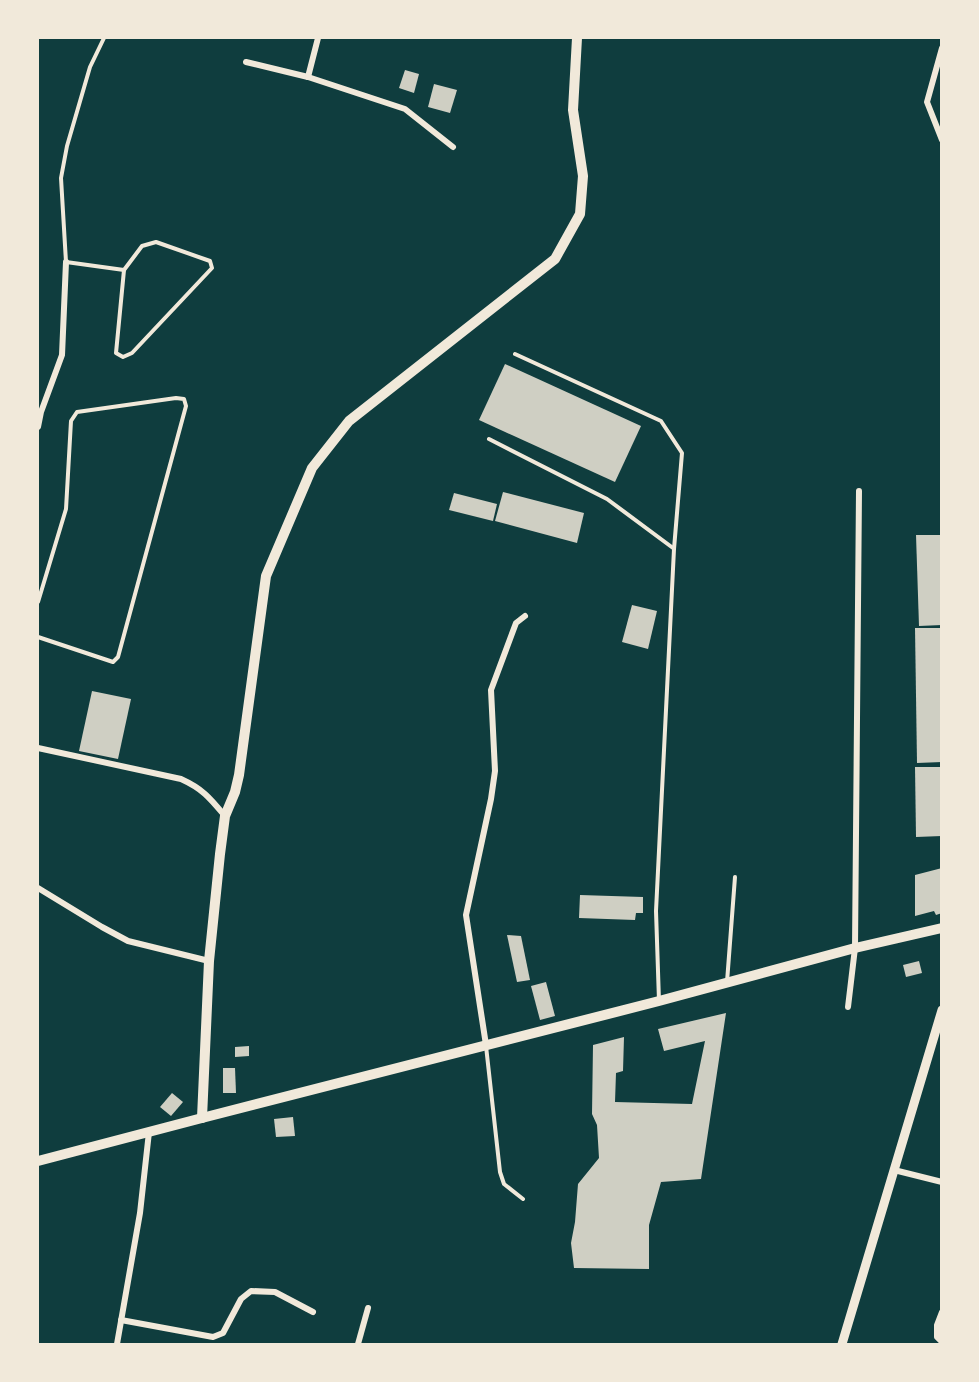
<svg xmlns="http://www.w3.org/2000/svg" width="979" height="1382" font-family="Roboto,sans-serif">
<style>
.building{fill:#cfcfc3}
.lines{fill:none;stroke-linecap:round;stroke-linejoin:round}
.service{stroke:#f1e9da;stroke-width:4}
.minor{stroke:#f1e9da;stroke-width:6}
.tertiary{stroke:#f1e9da;stroke-width:9}
.secondary{stroke:#f1e9da;stroke-width:10}
</style>
<rect width="100%" height="100%" fill="#0f3d3e"/>
<g class="building">
<path d="M405 70 419 74 414 93 399 88Z"/>
<path d="M434 84 457 90 450 113 428 107Z"/>
<path d="M505 364 641 426 615 482 479 420Z"/>
<path d="M503 492 584 513 577 543 495 521Z"/>
<path d="M454 493 497 504 493 521 449 510Z"/>
<path d="M916 535H942V625L919 626Z"/>
<path d="M632 605 657 611 648 649 622 642Z"/>
<path d="M915 628H942V762L917 763Z"/>
<path d="M92 691 131 699 118 759 79 751Z"/>
<path d="M915 767H942V836L916 837Z"/>
<path d="M942 868V913L936 915 934 911 915 916V875Z"/>
<path d="M580 895 643 897V913H636L635 920 579 918Z"/>
<path d="M507 935 521 936 530 980 517 982Z"/>
<path d="M919 961 922 973 906 977 903 965Z"/>
<path d="M546 982 555 1016 540 1020 531 986Z"/>
<path d="M726 1013 701 1179 661 1182 649 1225V1269L574 1268 571 1243 575 1222 578 1184 599 1158 597 1125 592 1114 593 1045 624 1037 623 1071 616 1073 615 1102 692 1104 705 1041 664 1051 658 1029Z"/>
<path d="M249 1046V1056L235 1057V1047Z"/>
<path d="M223 1068H235L236 1093H223Z"/>
<path d="M172 1093 183 1102 171 1116 160 1107Z"/>
<path d="M293 1117 295 1136 276 1137 274 1119Z"/>
</g>
<g class="lines">
<g class="service">
<path d="M104 38 90 67 67 146 61 178 66 262 124 270"/>
<path d="M156 242 210 261 212 268 132 353 123 357 116 353 124 270 142 246Z"/>
<path d="M515 354 661 421 682 453 674 549 656 911 659 1001"/>
<path d="M489 439 607 499 673 548"/>
<path d="M38 602 66 509 71 421 77 412 176 398 184 399 186 406 118 657 113 662 38 637"/>
<path d="M727 982 735 877"/>
<path d="M486 1046 500 1172 504 1184 523 1199"/>
</g>
<g class="minor">
<path d="M942 48 927 102 942 140"/>
<path d="M246 62 308 77 405 109 453 147"/>
<path d="M308 77 318 38"/>
<path d="M38 427 41 412 62 355 66 262"/>
<path d="M38 748 181 779C203 789 210 798 225 816"/>
<path d="M38 888 102 927 128 941 209 961"/>
<path d="M848 1007 855 948 859 491"/>
<path d="M486 1045 466 915 491 799 495 771 491 690 516 623 525 616"/>
<path d="M894 1170 942 1182"/>
<path d="M942 1312 937 1325V1337L942 1342"/>
<path d="M121 1320 213 1337 223 1333 241 1299 251 1291 275 1292 313 1312"/>
<path d="M117 1344 140 1213 149 1132"/>
<path d="M358 1344 368 1308"/>
</g>
<path class="tertiary" d="M842 1344 942 1010"/>
<g class="secondary">
<path d="M202 1118 209 961 220 854 225 816 235 792 239 775 266 576 312 468 349 421 555 259 580 214 583 176 573 110 577 38"/>
<path d="M38 1161 202 1118 659 1001 855 948 942 928"/>
</g>
</g>
<rect width="979" height="1382" fill="none" stroke="#f1e9da" stroke-width="78"/>
</svg>
